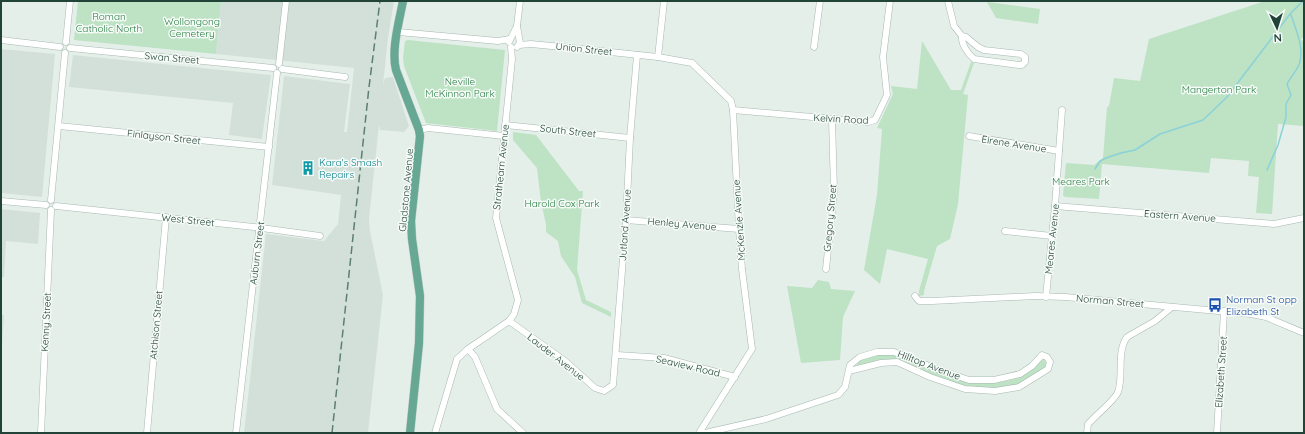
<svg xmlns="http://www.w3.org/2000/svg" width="1305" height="434" font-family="Quicksand,sans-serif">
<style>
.built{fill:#d3e0d9}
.green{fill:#bde2c4}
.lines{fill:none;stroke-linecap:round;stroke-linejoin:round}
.stream{stroke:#8ad2d8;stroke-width:1.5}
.minor-casing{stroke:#a7b8b1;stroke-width:7}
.major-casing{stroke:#c1cbc7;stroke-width:9}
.minor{stroke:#fff;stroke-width:6}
.major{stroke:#66a893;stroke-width:8}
.rail{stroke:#5d7f73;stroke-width:1.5;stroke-dasharray:8 4;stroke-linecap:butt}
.labels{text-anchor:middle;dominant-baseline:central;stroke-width:3;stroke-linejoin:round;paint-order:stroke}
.park-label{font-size:10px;fill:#287e43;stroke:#f6fbf8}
.street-label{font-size:10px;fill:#224438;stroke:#f6fbf8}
.culture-label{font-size:10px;fill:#0d838f;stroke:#f6fbf8;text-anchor:start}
.transit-label{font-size:10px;fill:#164399;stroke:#f6fbf8;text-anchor:start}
</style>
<rect width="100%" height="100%" fill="#e5efea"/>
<g class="built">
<path d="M221 1H394L388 38 383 85 385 78 393 77 409 126 404 132 380 130 379 125 369 219 370 231 383 295 368 433H244L266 234 324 241 338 224 341 195 272 185 284 76 350 84 344 132H347L354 68 216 54Z"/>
<path d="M1 49 55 54 42 197 1 193Z"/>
<path d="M73 55 271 75 262 139 229 135 233 103 69 87Z"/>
<path d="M1 209 40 213 38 244 6 241 4 277H1Z"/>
<path d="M1 315H4L1 361Z"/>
</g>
<g class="green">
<path d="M78 1H221L216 54 74 40Z"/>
<path d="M1265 1H1304V37L1301 39 1304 43V126L1278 124 1272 214 1256 213 1259 177 1248 176 1249 161 1211 158 1209 173 1102 164 1099 199 1065 197 1063 195 1066 163 1094 165 1103 158 1107 107 1109 106 1114 78 1140 81 1149 39Z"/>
<path d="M987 2 1040 9 1038 24 996 18Z"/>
<path d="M408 40 505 50 497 131 426 123 404 66 403 58 405 41Z"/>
<path d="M922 41 951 90H961L971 62 974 63 963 94 968 95 958 204 950 239 937 246 924 291V295L919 296V291L928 259 887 249 880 284 864 270 877 195 882 129 877 128 893 94 891 86 917 89Z"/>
<path d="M513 132 536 135 579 191H583L577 270 586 300 611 312V317L582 303 575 277 561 256 558 241 546 232V224L541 202 537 168 513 140Z"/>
<path d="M818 280 829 282 831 289 855 291 843 317 840 360 801 363 787 286 812 288Z"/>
<path d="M877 354H891L961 380C979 385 1007 384 1024 375 1032 372 1036 364 1044 359L1046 363 1045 368 1020 383 1006 388H983L964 387 883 360 857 366 858 362 865 358Z"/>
</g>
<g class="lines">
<g class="stream">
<path d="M1095 169 1100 161 1106 158 1121 153 1135 150 1160 134 1203 120 1227 97 1290 14 1303 1"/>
<path d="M1267 170 1278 145 1286 117V104L1291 95 1287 84C1291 77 1296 71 1299 65 1305 49 1296 30 1291 15"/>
</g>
<defs>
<g id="minor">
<path d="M948 1 954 26 962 36 966 37 978 47 984 50 1021 54 1025 57V62L1022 65H1019L974 59C968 54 961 44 962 36"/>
<path d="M398 32 498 41 510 39"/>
<path d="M1 40 60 47"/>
<path d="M66 42 70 1"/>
<path d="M509 42 517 26"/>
<path d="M519 45 531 44 572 48 658 57 692 63 731 101 733 110 739 229 742 269 752 349 699 433"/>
<path d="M517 47 520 43 517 26 520 1"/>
<path d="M814 47 820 1"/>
<path d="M70 48 273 68"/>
<path d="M658 57 664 1"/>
<path d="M279 64 286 1"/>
<path d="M282 69 345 77"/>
<path d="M733 110 868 122 875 120 887 95 883 57 890 1"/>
<path d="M505 125 630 138"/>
<path d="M59 126 269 147"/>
<path d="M419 130 428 128 504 136"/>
<path d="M969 136 1059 151"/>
<path d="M51 200 65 53"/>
<path d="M1 201 46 205"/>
<path d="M56 206 254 227 320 236"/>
<path d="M1055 206 1274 224 1304 218"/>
<path d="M626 220 739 229"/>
<path d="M1005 231 1052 236"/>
<path d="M826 269 834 191 832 119"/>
<path d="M915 296 919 301H932L1035 296 1065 297 1251 314 1266 317 1304 333"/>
<path d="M1046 297 1055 206 1062 110"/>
<path d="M509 321 565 361 595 388 604 391 613 385 626 220 630 138 637 55"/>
<path d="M468 349 475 357 497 409 523 433"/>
<path d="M617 355 664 358 735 377"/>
<path d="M41 433 51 210"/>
<path d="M147 433 166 217"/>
<path d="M236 433 277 73"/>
<path d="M435 433 457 359 468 349 509 321 514 314 518 300 496 218 512 59 511 47"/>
<path d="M705 433 766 419 838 395 845 387 850 365 860 357 877 352H894L934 368 969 380H994L1020 374 1032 366 1042 355 1047 357 1050 362 1048 369 1019 387 995 391 965 389 930 377 897 362 881 363 849 371"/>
<path d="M1087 433 1088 424 1091 421C1097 414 1115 400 1118 392 1124 375 1116 353 1127 337L1155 321 1172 307"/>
<path d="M1217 433 1224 311"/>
</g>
<path id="major" d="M403 1C399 22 391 50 396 70L419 130 420 136 411 221 412 239 420 296 419 343 410 433"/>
</defs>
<use href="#minor" class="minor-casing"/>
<use href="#major" class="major-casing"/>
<use href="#minor" class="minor"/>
<use href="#major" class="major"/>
<path class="rail" d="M332 433 369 87 380 1"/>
</g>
<defs>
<symbol id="building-bare" viewBox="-9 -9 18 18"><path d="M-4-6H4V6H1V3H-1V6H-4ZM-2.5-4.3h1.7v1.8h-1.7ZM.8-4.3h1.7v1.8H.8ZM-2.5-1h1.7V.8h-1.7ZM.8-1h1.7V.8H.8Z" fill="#0f9aa8" stroke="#f6fbf8" stroke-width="2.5" paint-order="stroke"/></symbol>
<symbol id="bus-bare" viewBox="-9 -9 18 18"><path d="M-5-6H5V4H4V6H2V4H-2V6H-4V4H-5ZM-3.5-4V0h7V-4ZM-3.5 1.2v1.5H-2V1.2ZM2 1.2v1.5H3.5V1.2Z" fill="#1a4fb4" stroke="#f6fbf8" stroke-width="2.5" paint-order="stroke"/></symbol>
</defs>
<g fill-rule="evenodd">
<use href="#building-bare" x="298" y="158" width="20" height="20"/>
<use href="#bus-bare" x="1205" y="295" width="20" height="20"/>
</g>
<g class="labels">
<g class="park-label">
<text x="109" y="16">Roman<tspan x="109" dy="12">Catholic North</tspan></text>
<text x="192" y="21">Wollongong<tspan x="192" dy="12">Cemetery</tspan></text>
<text x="460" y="81">Neville<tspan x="460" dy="12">McKinnon Park</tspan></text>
<text x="1219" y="89">Mangerton Park</text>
<text x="1081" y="181">Meares Park</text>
<text x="562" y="203">Harold Cox Park</text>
</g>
<g class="street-label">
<text transform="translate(584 49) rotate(6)">Union Street</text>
<text transform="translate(172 58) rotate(5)">Swan Street</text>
<text transform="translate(841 119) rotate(3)">Kelvin Road</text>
<text transform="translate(568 131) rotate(6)">South Street</text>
<text transform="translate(164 137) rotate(6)">Finlayson Street</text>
<text transform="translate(1014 144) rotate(9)">Eirene Avenue</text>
<text transform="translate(501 167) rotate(-84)">Strathearn Avenue</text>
<text transform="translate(406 190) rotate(-85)">Gladstone Avenue</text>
<text transform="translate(1180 216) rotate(4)">Eastern Avenue</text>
<text transform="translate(830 218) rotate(-85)">Gregory Street</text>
<text transform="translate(188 220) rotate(6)">West Street</text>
<text transform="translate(739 220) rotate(-94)">McKenzie Avenue</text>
<text transform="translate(682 224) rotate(5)">Henley Avenue</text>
<text transform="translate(625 225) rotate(-86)">Jutland Avenue</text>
<text transform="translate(1052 239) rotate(-84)">Meares Avenue</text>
<text transform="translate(257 253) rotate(-83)">Auburn Street</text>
<text transform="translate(1110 301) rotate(5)">Norman Street</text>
<text transform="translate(46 322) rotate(-87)">Kenny Street</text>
<text transform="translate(156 325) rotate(-85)">Atchison Street</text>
<text transform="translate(556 357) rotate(38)">Lauder Avenue</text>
<text transform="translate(929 365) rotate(21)">Hilltop Avenue</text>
<text transform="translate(688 366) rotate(13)">Seaview Road</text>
<text transform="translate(1221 372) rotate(-86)">Elizabeth Street</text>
</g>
<g class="culture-label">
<text x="319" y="162">Kara's Smash<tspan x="319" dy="12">Repairs</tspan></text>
</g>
<g class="transit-label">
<text x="1226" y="299">Norman St opp<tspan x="1226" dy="12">Elizabeth St</tspan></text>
</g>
</g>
<rect width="1305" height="434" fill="none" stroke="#224438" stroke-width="4"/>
<g transform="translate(1277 28) rotate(176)" stroke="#f6fbf8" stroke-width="3" paint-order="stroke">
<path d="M0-3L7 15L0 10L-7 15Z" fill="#224438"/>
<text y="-6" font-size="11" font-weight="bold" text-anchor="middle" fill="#224438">N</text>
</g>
</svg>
